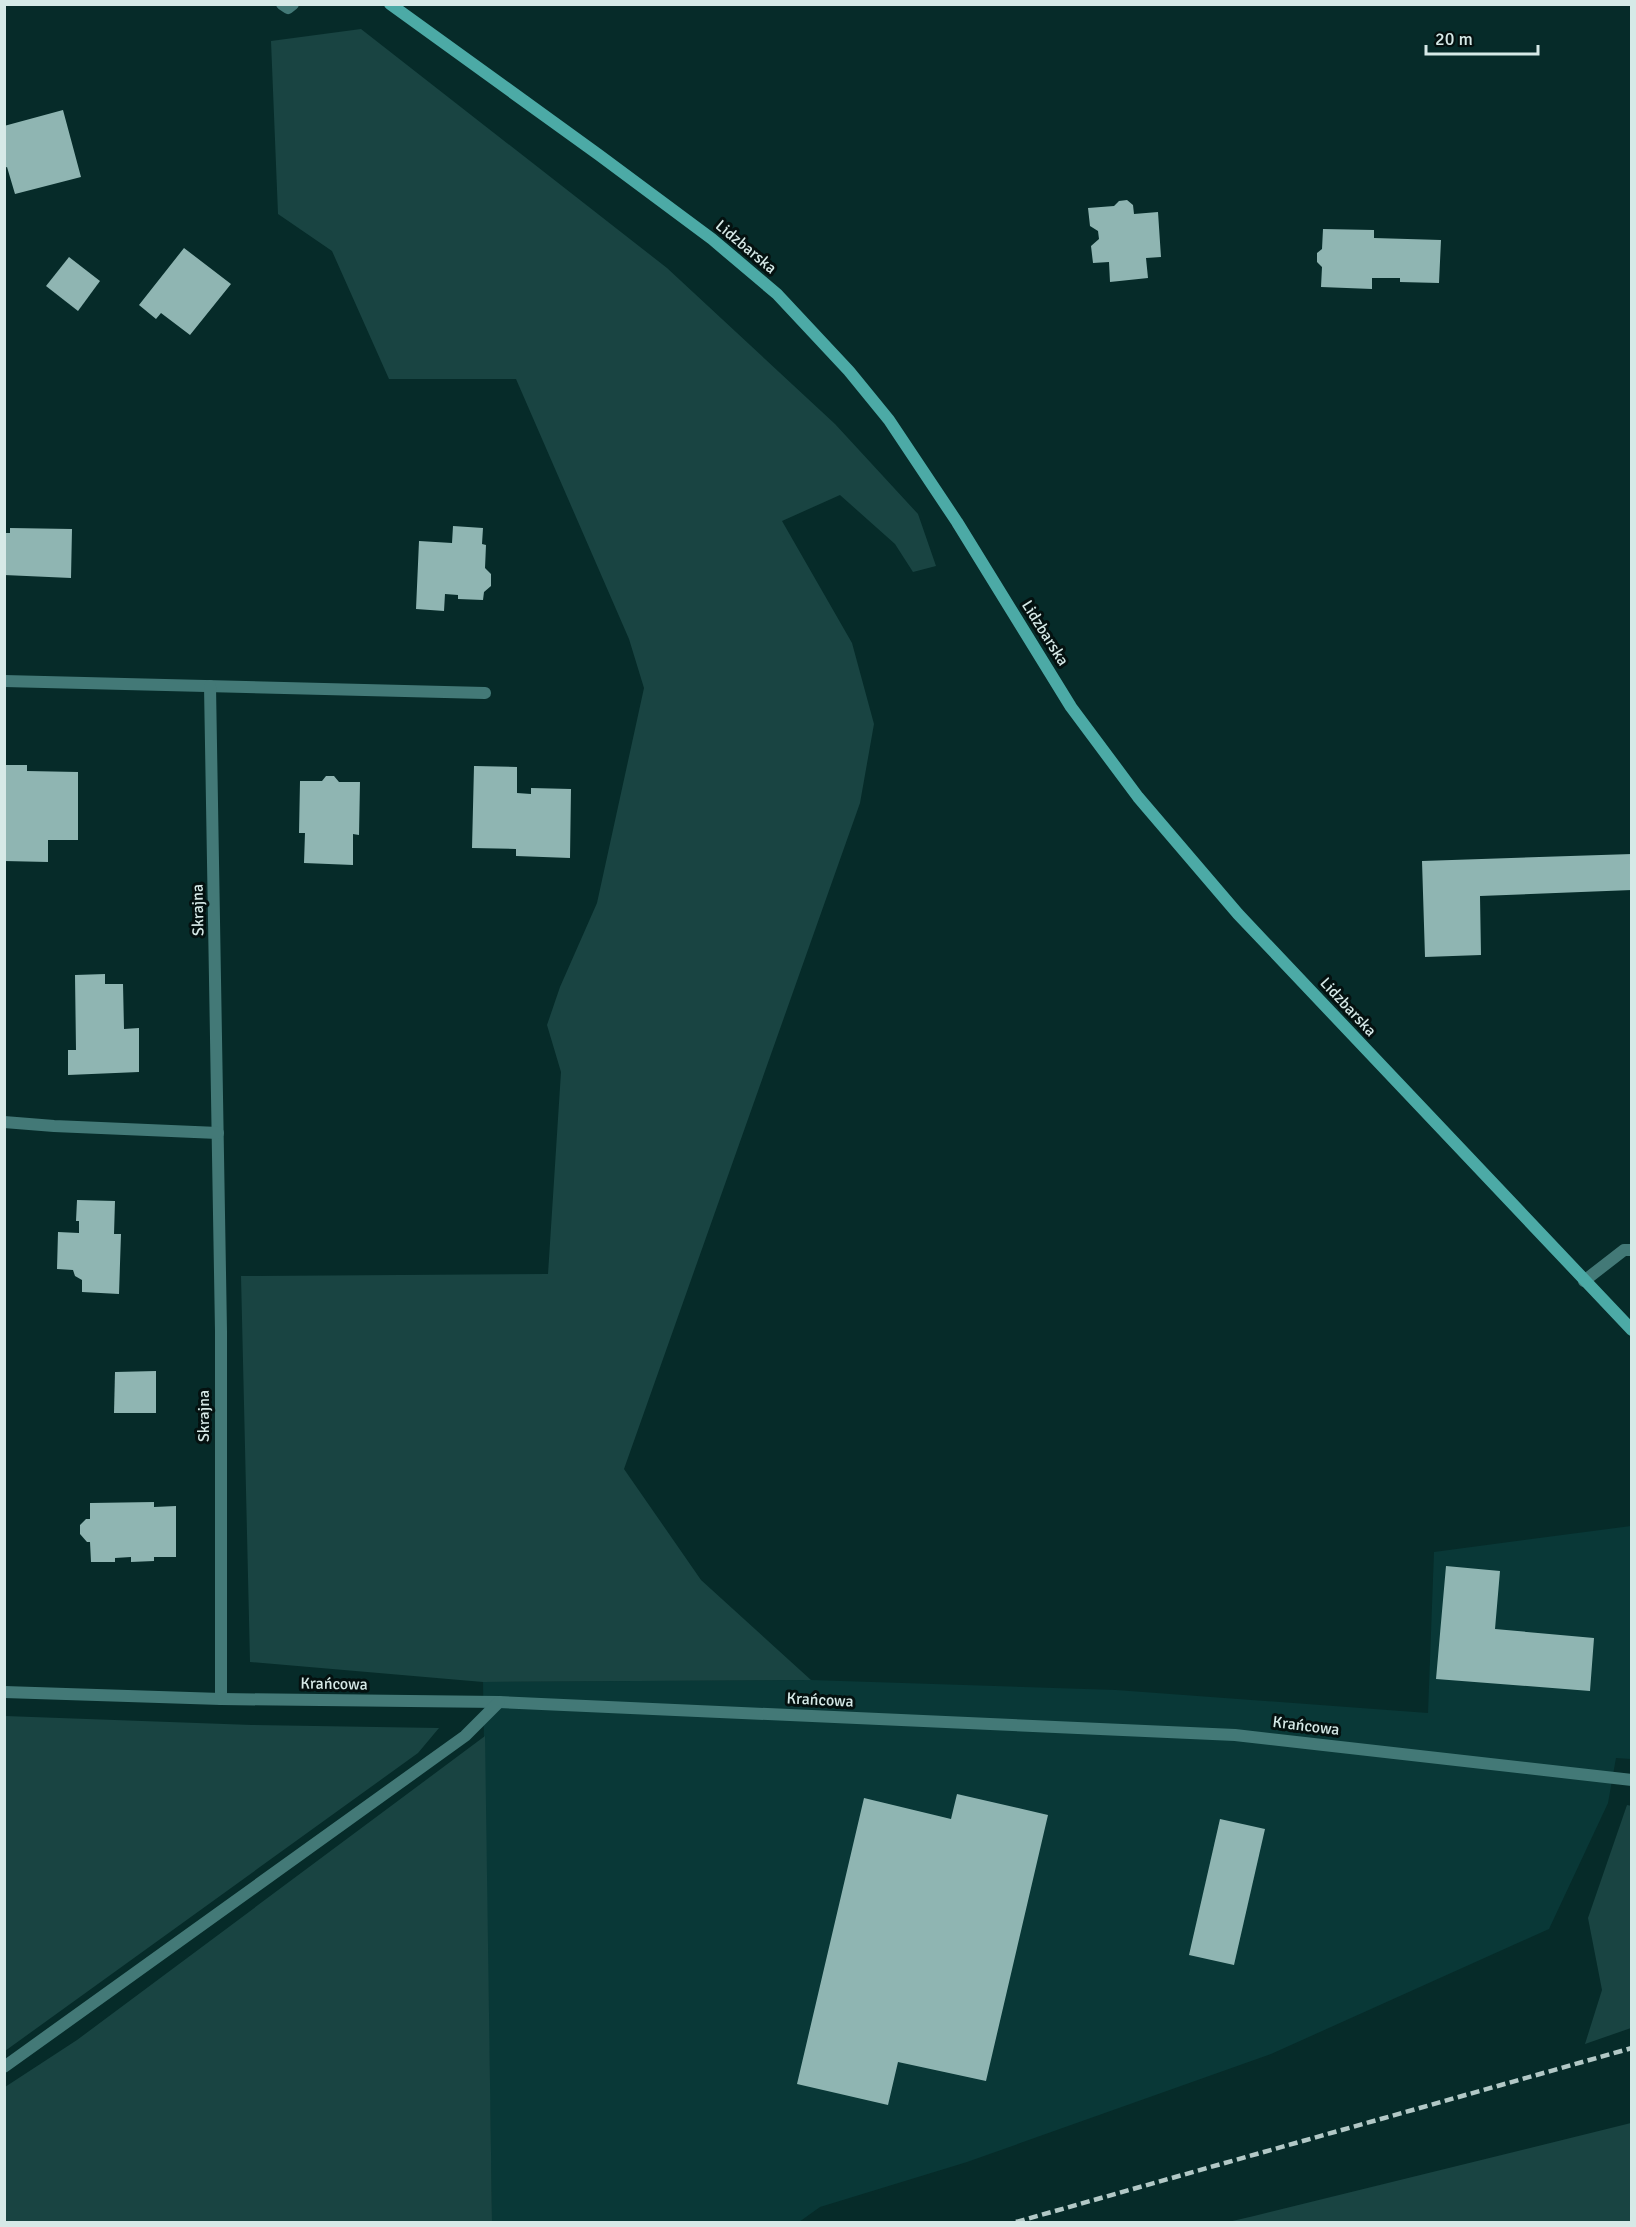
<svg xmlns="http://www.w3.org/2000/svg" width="1636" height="2227" font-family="Signika,sans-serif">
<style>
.built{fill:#093837}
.green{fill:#194442}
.building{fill:#8fb5b2}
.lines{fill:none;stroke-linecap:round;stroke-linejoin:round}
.service{stroke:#437977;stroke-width:12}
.minor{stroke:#437977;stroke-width:12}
.secondary{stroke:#4caaa6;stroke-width:12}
.rail{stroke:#b2c8c6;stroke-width:4.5;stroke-dasharray:9 4.5;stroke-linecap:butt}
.labels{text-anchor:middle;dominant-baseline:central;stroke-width:6;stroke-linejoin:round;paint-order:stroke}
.street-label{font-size:16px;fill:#d6e9e7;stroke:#041110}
</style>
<rect width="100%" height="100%" fill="#062b29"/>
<path class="built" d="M1631 1526V1759L1616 1758 1608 1803 1549 1929 1271 2054 967 2162 820 2207 799 2222H492L483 1682 811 1680 1116 1690 1428 1713 1434 1552Z"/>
<g class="green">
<path d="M361 29 667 268 835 424 918 514 936 566 913 572 895 544 840 495 782 521 852 643 874 724 860 803 624 1469 701 1580 811 1680 483 1682 250 1662 241 1276 548 1274 561 1072 547 1025 560 987 597 903 644 688 629 639 516 379H389L332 251 278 214 271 41Z"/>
<path d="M5 1716 252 1725 439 1728 418 1753 5 2051Z"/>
<path d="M485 1736 492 2222H5V2087L77 2040Z"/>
<path d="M1627 1805 1632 1806 1631 2028 1585 2044 1602 1990 1588 1918Z"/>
<path d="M1631 2123V2222H1228L1254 2216Z"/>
</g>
<g class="building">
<path d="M63 110 81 177 15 194 7 167 4 168V126Z"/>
<path d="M1127 200 1133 205 1134 214 1158 212 1161 257 1146 258 1148 278 1110 282 1109 262 1093 263 1091 246 1099 239 1098 231 1090 226 1088 208 1114 206 1119 201Z"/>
<path d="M1323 229 1374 230V238L1441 240 1439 283 1400 282V278H1372V289L1321 287 1322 267 1317 262V253L1322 249Z"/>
<path d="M184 248 231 284 190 335 161 313 156 319 139 305Z"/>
<path d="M69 257 100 281 78 311 46 286Z"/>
<path d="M453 526 483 528 482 544 486 545 485 568 491 574V586L484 592 483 600 458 599V595L445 594 444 611 416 609 419 541 452 543Z"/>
<path d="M10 528 72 529 71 578 4 575V533H10Z"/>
<path d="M4 765H27V771L78 772V840H48V862L4 861Z"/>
<path d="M474 766 517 767V793L531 794V788L571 789 570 858 516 856V849L472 848Z"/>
<path d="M326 776H334L339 782H360L359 835 353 834V865L304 863 305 833H299L300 781H322Z"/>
<path d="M1632 854V890L1480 896 1481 955 1425 957 1422 861Z"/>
<path d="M105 974V984H123L124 1029 139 1028V1072L68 1075V1050H76L75 975Z"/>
<path d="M77 1200 115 1201 114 1234H121L119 1294 82 1292V1280L75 1276 73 1270 57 1269 58 1232 79 1233V1221H76Z"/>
<path d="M156 1371V1413H114L115 1372Z"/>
<path d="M154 1502V1507L176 1506V1557H154V1561L131 1562V1557L115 1558V1562H91L90 1542H87L80 1534V1525L86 1519H90V1503Z"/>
<path d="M1446 1566 1500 1571 1495 1629 1594 1638 1590 1691 1436 1679Z"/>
<path d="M957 1794 1048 1815 986 2081 898 2062 888 2105 797 2084 864 1798 951 1819Z"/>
<path d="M1220 1819 1265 1829 1234 1965 1189 1955Z"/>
</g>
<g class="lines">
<path class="service" d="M282 4 288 8 293 4"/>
<g class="minor">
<path d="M4 681 485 693"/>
<path d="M210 686 221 1331V1699"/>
<path d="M4 1122 54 1126 218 1133"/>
<path d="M1584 1281 1624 1250H1632"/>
<path d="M4 1692 221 1699 499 1702 1235 1735 1632 1780"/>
<path d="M4 2067 465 1736 499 1702"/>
</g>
<path class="secondary" d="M390 4 599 155 712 239 777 294 849 371 889 420 957 522 1071 707 1138 797 1238 914 1632 1330"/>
<path class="rail" d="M1016 2222 1632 2048"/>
</g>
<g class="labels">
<g class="street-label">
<text transform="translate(746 247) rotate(40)">Lidzbarska</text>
<text transform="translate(1045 633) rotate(58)">Lidzbarska</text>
<text transform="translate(198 910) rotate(-91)">Skrajna</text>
<text transform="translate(1348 1007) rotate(47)">Lidzbarska</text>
<text transform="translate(204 1416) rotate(-90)">Skrajna</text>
<text transform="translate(334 1684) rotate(1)">Krańcowa</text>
<text transform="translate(820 1700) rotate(3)">Krańcowa</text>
<text transform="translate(1306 1726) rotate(7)">Krańcowa</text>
</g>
</g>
<rect width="1636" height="2227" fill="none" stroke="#d6e9e7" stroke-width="12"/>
<path d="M1426 45v9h112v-9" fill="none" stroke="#d6e9e7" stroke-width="3"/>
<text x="1435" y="45" font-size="18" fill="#d6e9e7" stroke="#041110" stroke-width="4.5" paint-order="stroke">20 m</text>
</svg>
